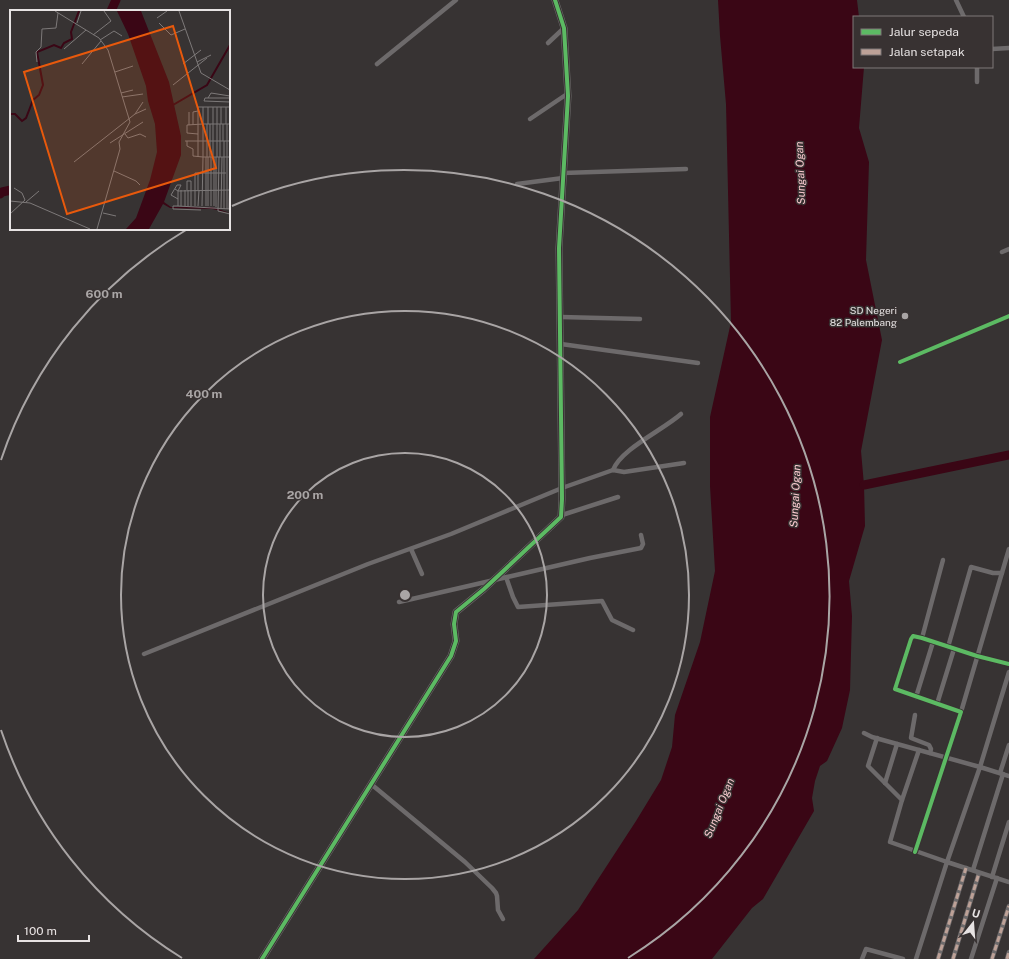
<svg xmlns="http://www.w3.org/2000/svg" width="1009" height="959" font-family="'Public Sans',sans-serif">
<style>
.water{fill:#3a0615}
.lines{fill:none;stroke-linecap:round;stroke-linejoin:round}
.river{stroke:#3a0615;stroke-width:9}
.street{stroke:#6d6a6b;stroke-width:4.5}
.secondary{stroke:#6f6e6e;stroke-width:7}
.quiet{stroke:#bda197;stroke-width:3;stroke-dasharray:6 3;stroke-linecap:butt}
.cycleway-casing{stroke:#383232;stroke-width:6}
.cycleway{stroke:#5cba63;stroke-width:4}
.ring{fill:none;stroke:#a9a5a5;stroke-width:2}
.poi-dot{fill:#a9a5a5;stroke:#383232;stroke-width:1.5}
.labels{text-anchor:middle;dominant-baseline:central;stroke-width:3;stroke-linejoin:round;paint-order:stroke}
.poi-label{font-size:10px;fill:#e7e3e3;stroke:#383232;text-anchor:end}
.water-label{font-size:11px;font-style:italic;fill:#fbcbd0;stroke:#383232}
.inset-river{fill:none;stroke:#3a0615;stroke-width:2}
.inset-road{fill:none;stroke:#7d7979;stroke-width:1}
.view{fill:#e8590c;fill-opacity:0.15;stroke:#e8590c;stroke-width:2}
.inset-edge{fill:none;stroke:#e7e3e3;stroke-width:2}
.centre{fill:#a9a5a5;stroke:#383232;stroke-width:2}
.ring-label{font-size:12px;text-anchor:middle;font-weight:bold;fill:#a9a5a5;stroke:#383232;stroke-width:3;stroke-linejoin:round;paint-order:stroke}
</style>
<rect width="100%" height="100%" fill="#373333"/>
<path class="water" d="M718 0H857L859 17H854V67H864L859 128 869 162 866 260 882 340 861 451 864 485 865 526 849 581 852 616 850 690 842 728 827 761 820 766 815 781 812 798 814 811 763 899 752 908 712 959H534L578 910 636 821 661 780 672 747 675 715 700 642 715 571 710 486V417L731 322 726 104 720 36Z"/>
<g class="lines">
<g class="river">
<path d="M111 11 116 0"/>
<path d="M0 194 2 192 11 190"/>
<path d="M864 485 1009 455"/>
</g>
<g class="street">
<path d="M956 0 964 17"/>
<path d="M548 43 564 28"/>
<path d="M992 49 1009 48"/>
<path d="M377 64 456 0"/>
<path d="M977 82V67"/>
<path d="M530 119 567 94"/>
<path d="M563 173 686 169"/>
<path d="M517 184 563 178"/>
<path d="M1002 252 1009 249"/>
<path d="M561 317 640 319"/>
<path d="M561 344 698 363"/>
<path d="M900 362 1009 316"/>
<path d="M613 470C621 449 663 430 681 414"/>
<path d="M562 515 618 497"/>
<path d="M411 549 422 574"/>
<path d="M506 577 513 597 518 607 602 601 612 620 633 630"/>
<path d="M399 602 590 558 641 548 643 544 641 535"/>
<path d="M922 638 943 560"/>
<path d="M948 647 971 567 993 573H1002"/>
<path d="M144 654 368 564 451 534 562 488 613 470 624 472 684 463"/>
<path d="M916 697 933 642"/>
<path d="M937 704 954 649"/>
<path d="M961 712 1009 549"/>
<path d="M915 715 911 738 929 745 931 749 930 753"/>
<path d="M864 733 872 737 980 767 1009 672"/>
<path d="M877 738 868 766 902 800 890 842 947 862 980 767 1009 776"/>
<path d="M1000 773 1009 745"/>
<path d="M885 783 897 744"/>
<path d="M371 784 465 862 492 888 496 893 497 896 498 910 503 919"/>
<path d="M902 800 919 750"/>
<path d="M915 852 961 712 895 689 911 639 913 636 922 638 977 656 1009 664"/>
<path d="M973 870 1003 774"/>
<path d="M992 877 1009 822"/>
<path d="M862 959 866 949 903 959"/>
<path d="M916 959 947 862 1009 882"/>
<path d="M938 959 966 868"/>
<path d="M953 959 979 873"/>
<path d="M971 959 997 878"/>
<path d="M992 959 1009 906"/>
<path d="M1007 959 1009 952"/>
</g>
<path class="secondary" d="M262 959 451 656 456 641 454 624 456 612 484 589 561 517 562 499 559 248 568 96 564 28 555 0"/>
<g class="quiet">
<path d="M938 959 966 868"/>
<path d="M953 959 979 873"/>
<path d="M992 959 1009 906"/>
<path d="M1007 959 1009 952"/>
</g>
<defs>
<g id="cycleway">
<path d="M900 362 1009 316"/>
<path d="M915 852 961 712 895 689 911 639 913 636 922 638 977 656 1009 664"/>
<path d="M262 959 451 656 456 641 454 624 456 612 484 589 561 517 562 499 559 248 568 96 564 28 555 0"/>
</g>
</defs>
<use href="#cycleway" class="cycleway-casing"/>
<use href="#cycleway" class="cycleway"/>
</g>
<g class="ring">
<circle cx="405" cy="595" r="142"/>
<circle cx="405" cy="595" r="284"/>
<path d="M182 958A426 426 0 0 1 1 730M1 460A426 426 0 0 1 186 230M232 206A426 426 0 0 1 628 958"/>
</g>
<circle class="poi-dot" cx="905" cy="316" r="4"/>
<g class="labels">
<g class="poi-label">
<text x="897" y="310">SD Negeri<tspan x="897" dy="12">82 Palembang</tspan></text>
</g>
<g class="water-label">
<text transform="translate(800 173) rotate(-92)">Sungai Ogan</text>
<text transform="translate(795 496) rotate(-87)">Sungai Ogan</text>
<text transform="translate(719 808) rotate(-68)">Sungai Ogan</text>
</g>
</g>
<g transform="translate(10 10)">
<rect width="220" height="220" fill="#373333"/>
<path d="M107 1H131L159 72 171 126V145L154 192 161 197H202L220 203 202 199 160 198 153 194 139 219H116L126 208 140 170 147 142 145 114 138 91 136 76 118 24Z" fill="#3a0615"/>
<path class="inset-river" d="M163 95 197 75 220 35M0 104H5L12 111 16 108 23 90 29 85 33 75 27 42 44 35 51 38 54 33 62 29 61 22 69 1"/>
<path class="inset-road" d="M45 1 89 28 98 40 120 112 109 132 110 139 87 219M169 1 191 63 220 80M147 8 157 1M67 13 71 1M149 13 161 25 175 19M83 25 101 11 94 1M90 30 104 21 112 26M54 39 76 20M27 52 26 42 31 37 32 19 46 18 48 3M187 52 201 45M72 54 91 31M173 54 191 40M105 62 123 56M163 75 197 48M111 83 123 80M112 87 133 84M198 88 201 83 220 86M220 88H195L194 91 220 92M207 97V147M220 97H193V114H220M179 102V115M125 104 133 92M198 114V97M200 114V147M203 114V147M203 114V97M210 114V147M211 114V97M213 114V131M216 114V97M217 114V147M183 115V102L188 101M115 124 118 128 130 124 136 127M188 124V97H193M175 131H193V114L177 115V123L188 124V147M177 131V136L183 139V146L193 147V131H220M197 131V114M214 131V199M100 133 133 112M197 147V131M209 147 208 201 220 204M217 147V199M64 152 125 104 136 99M104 161 126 171 130 175M188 163V180M165 179 168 181 171 175H167L161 185 168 189M171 180V196M175 180V196M177 180V171H181V196M185 180V163H216M185 180V196M220 180 168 181V196L220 199M0 191 20 193 80 219M16 192 29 181M168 196H163V199L191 200M178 196V180M188 196 189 180M192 196 193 147H220M196 196V147M198 196V147M201 196V147M204 196V147M206 197V147M211 198 212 147M219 199 220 147M93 203 106 206M0 204 15 190 12 183 4 178"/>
<path class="view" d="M163 16 206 158 57 204 14 62Z"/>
<rect width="220" height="220" class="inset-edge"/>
</g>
<circle cx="405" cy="595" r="6" class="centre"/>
<g class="ring-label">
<text x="104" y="298">600 m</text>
<text x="204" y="398">400 m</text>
<text x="305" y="499">200 m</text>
</g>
<rect x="853" y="16" width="140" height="52" fill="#383232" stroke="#7e7979"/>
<rect x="861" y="29" width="20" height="6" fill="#5cba63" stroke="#7e7979"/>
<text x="889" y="36" font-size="12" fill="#e7e3e3">Jalur sepeda</text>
<rect x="861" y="49" width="20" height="6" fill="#bda197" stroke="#7e7979"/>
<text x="889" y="56" font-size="12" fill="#e7e3e3">Jalan setapak</text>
<g transform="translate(973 923) rotate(17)" stroke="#383232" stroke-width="3" paint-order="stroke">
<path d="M0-3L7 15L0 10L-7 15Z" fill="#e7e3e3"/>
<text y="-6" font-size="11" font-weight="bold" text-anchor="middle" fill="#e7e3e3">U</text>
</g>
<path d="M18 935v6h71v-6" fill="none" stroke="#e7e3e3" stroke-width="2"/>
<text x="24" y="935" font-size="12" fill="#e7e3e3" stroke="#383232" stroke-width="3" paint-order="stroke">100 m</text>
</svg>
